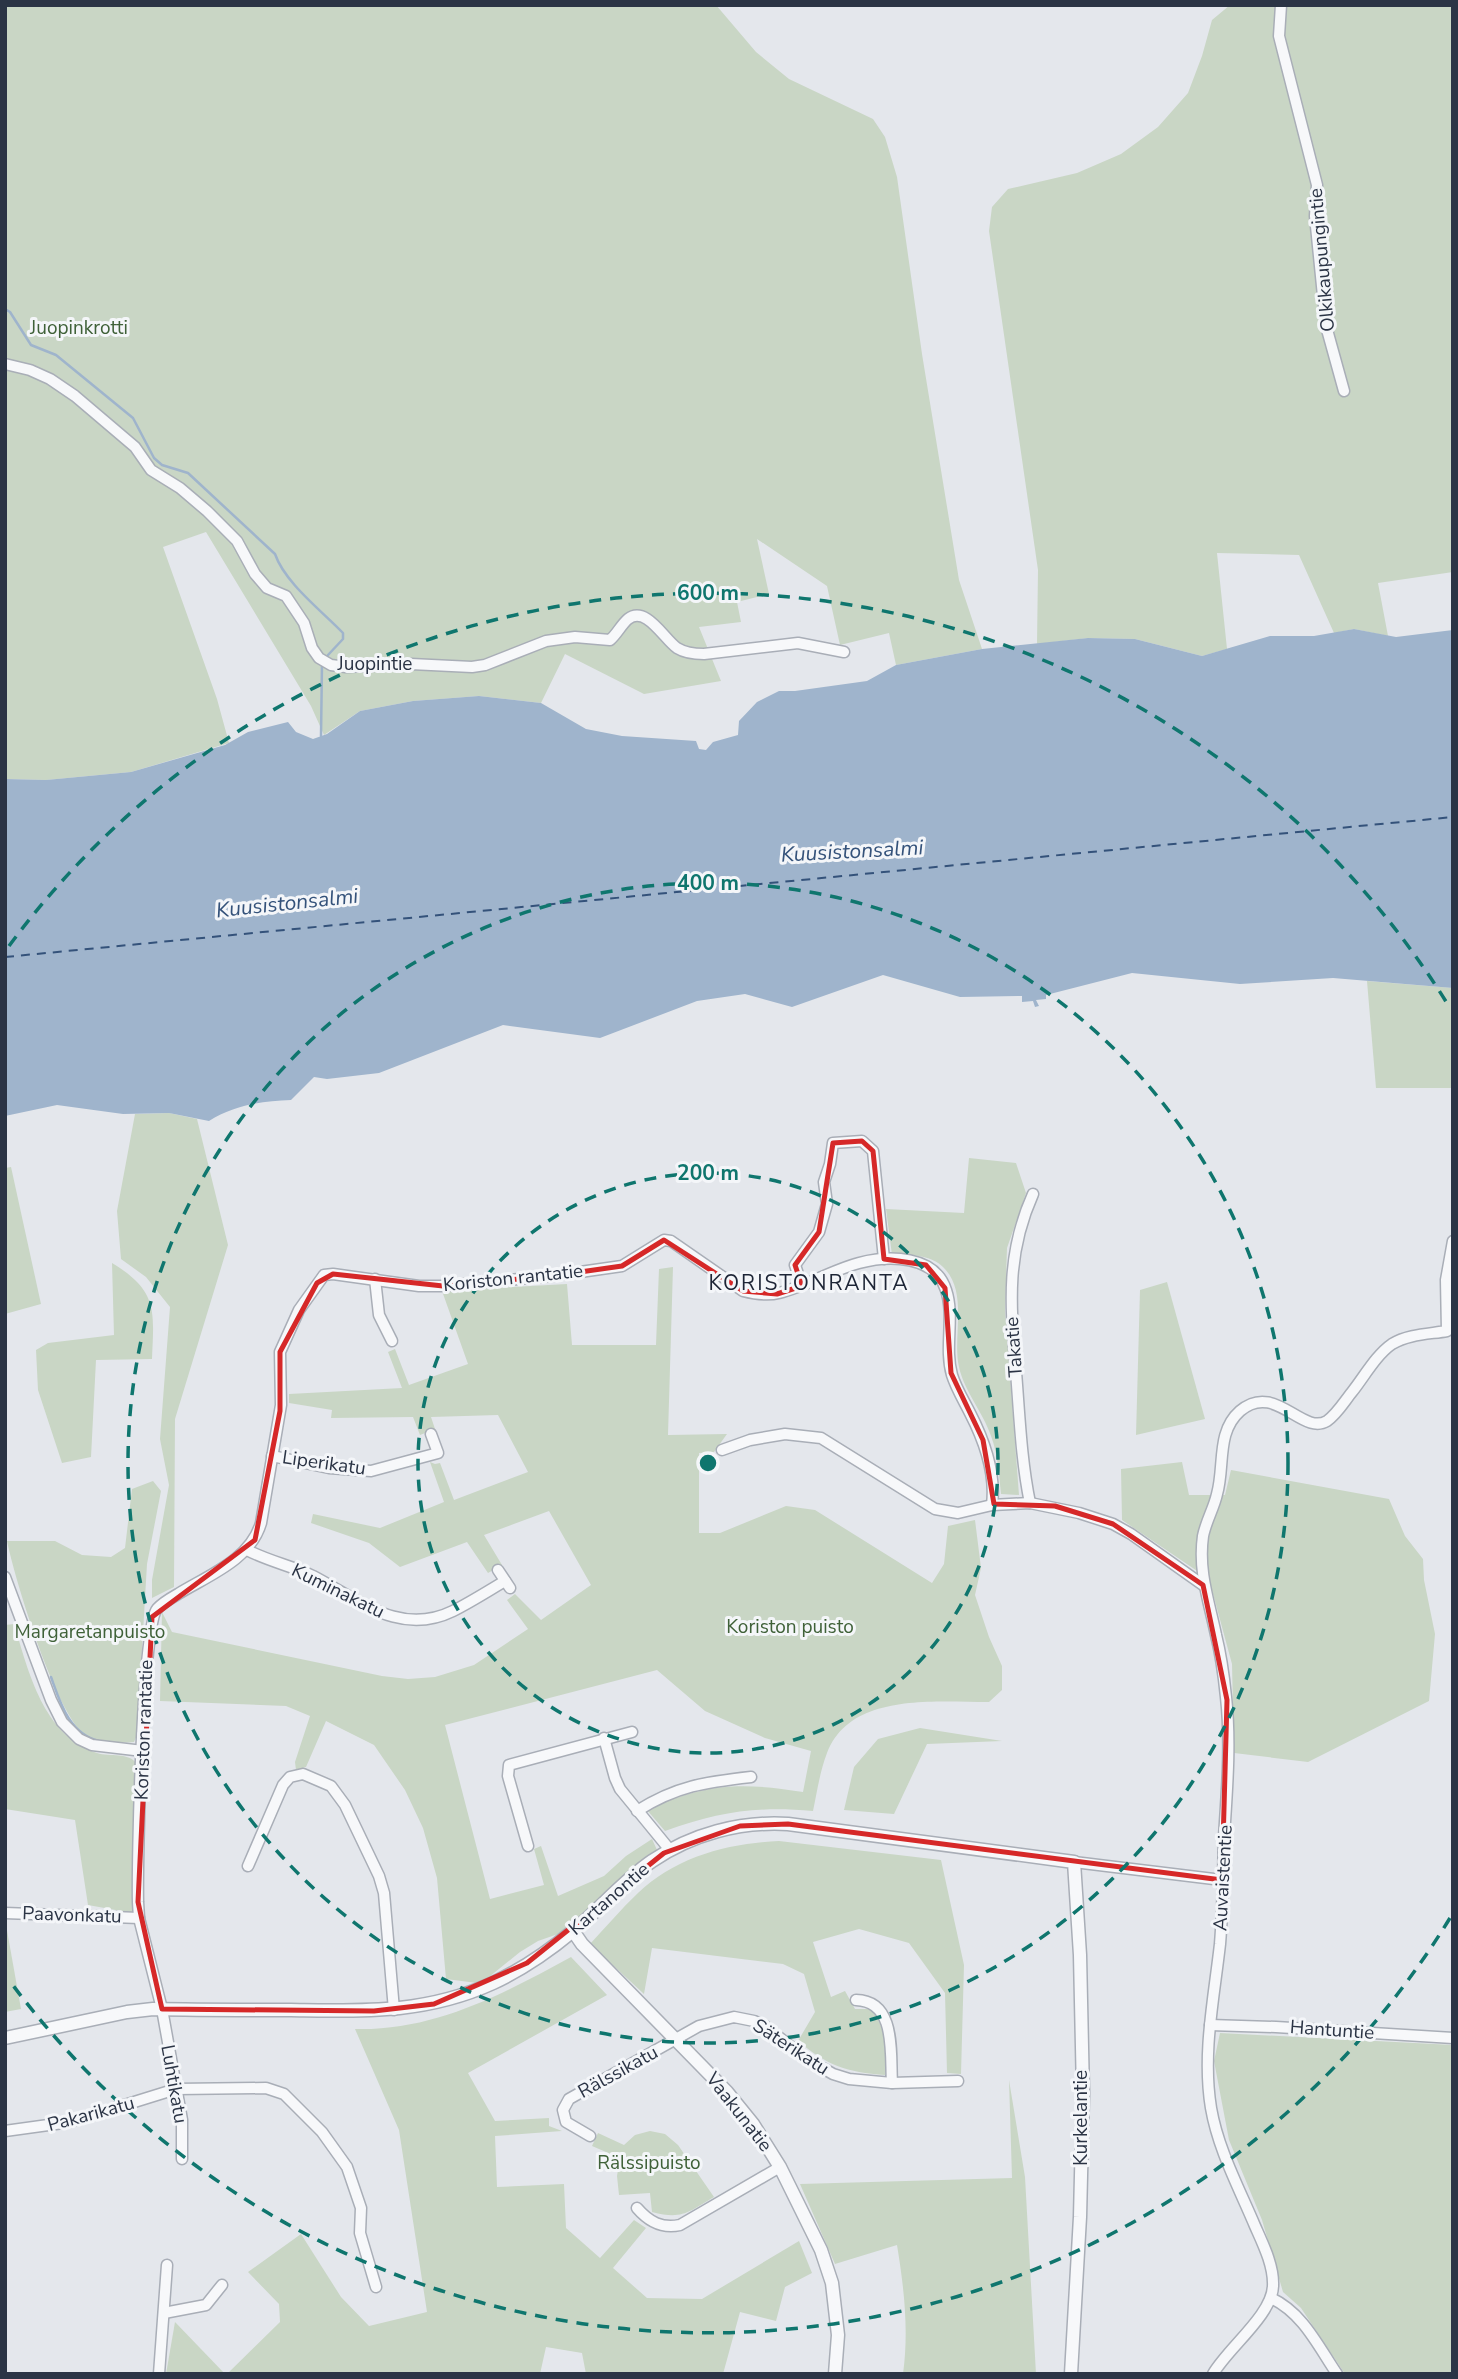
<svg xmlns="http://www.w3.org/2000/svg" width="1458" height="2379" font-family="'Nunito Sans',sans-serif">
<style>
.green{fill:#c9d6c5}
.water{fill:#9fb4cc}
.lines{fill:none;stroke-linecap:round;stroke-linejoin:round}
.stream{stroke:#9fb4cc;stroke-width:2.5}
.ferry{stroke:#34527a;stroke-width:2;stroke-dasharray:9 7;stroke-linecap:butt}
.minor-casing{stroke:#a9aeb7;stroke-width:13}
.tertiary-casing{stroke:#a9aeb7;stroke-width:15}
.minor{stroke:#f7f8fa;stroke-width:10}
.tertiary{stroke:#f7f8fa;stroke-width:12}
.marked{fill:none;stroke:#d62828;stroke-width:5;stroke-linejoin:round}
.ring{fill:none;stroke:#0f766e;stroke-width:3.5;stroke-dasharray:12 9}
.labels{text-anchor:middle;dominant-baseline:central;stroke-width:6;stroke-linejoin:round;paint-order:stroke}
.street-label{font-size:19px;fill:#2b3445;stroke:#f4f6f9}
.park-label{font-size:19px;fill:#3f6138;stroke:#f4f6f9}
.water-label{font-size:21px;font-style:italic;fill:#34527a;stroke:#f4f6f9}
.neighbourhood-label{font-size:21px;letter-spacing:2px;fill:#1d2536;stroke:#f4f6f9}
.centre{fill:#0f766e;stroke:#f4f6f9;stroke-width:3.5}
.ring-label{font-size:21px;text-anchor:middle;font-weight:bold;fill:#0f766e;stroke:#f4f6f9;stroke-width:6;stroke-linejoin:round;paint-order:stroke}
</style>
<rect width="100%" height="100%" fill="#e4e7ec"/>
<g class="green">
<path d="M5 5H716L756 52 789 79 873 119 885 137 897 177 922 354 959 580 982 649 896 665 889 633 840 645 827 586 757 539 769 594 737 602 741 622 699 627 721 681 644 694 565 654 541 703 479 696 413 701 360 711 324 735 311 706 206 532 163 547 217 699 229 743 131 772 46 780 5 779Z"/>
<path d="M1230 5H1453V572L1378 583 1388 636 1354 629 1334 633 1299 555 1217 553 1227 649 1202 656 1135 639 1088 638 1037 644 1038 570 989 231 992 207 1008 189 1077 173 1121 154 1158 127 1188 93 1202 56 1212 20Z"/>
<path d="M1367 981 1453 988V1088H1376Z"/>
<path d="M169 1113 197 1119 228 1245 175 1419 174 1587 152 1598V1580L169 1485 160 1439 170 1307 146 1277 121 1259 117 1211 135 1114Z"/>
<path d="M969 1158 1016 1163 1026 1193 1007 1248 1005 1311 1019 1495 1001 1494C999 1475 998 1454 991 1436 983 1412 964 1391 959 1367 952 1336 969 1292 943 1267 930 1254 909 1255 892 1255L886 1209 964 1213Z"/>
<path d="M11 1167 41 1304 5 1314V1168Z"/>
<path d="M112 1263C158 1291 154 1310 152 1359L96 1360 91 1457 62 1463 38 1390 36 1350 48 1343 114 1335Z"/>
<path d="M673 1267 668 1435 727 1434 714 1452 699 1453V1533H720L786 1506 815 1510 932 1583 944 1564 948 1526 975 1520 981 1568 975 1595 989 1637 1002 1666V1690L989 1702C936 1702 850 1692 827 1753 820 1771 817 1792 813 1811 755 1806 719 1812 665 1831L647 1810C705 1783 741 1782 803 1792L811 1751 765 1738 705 1711 657 1670 445 1725 490 1899 544 1885 534 1849 541 1846 558 1896 604 1876 626 1856 652 1839 657 1850 558 1934 538 1941 520 1952 489 1977 477 1983 446 1979 437 1878 423 1828 405 1790 374 1745 326 1721 306 1767 296 1770 295 1762 310 1716 286 1706 160 1701 162 1612 172 1632 382 1676 408 1679 435 1677 474 1665 528 1629 507 1600 515 1594 541 1620 591 1585 549 1511 484 1535 502 1565 488 1573 467 1542 400 1567 369 1543 311 1523 313 1514 380 1528 444 1502 430 1462 435 1464 440 1463 454 1500 528 1472 498 1415 431 1417 435 1429 420 1435 413 1417 331 1418 332 1410 289 1403V1394L402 1388 388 1352 395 1349 409 1385 468 1364 442 1291 567 1284 572 1345H656L659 1269Z"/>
<path d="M1167 1282 1205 1419 1136 1435 1140 1290Z"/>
<path d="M1182 1462 1189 1495H1225L1231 1470 1389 1499 1405 1536 1423 1559 1424 1580 1435 1634 1429 1701 1308 1762 1234 1753 1232 1664 1209 1579 1122 1520 1121 1469Z"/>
<path d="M153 1481 161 1491 147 1564 137 1735 134 1742C120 1743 98 1744 86 1736 56 1715 15 1580 7 1541H55L82 1555 111 1557 125 1548 132 1489Z"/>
<path d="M14 1624C29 1673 43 1735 97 1753 110 1757 129 1752 137 1764L132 1913 88 1905 75 1820 5 1809V1625Z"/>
<path d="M920 1728 1002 1741 927 1744 894 1814 844 1810 854 1767 878 1739Z"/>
<path d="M779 1841 941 1860 964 1965 961 2074 947 2073 945 1993 909 1943 859 1929 813 1942 831 1997 845 1991 855 2009H870C888 2028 885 2050 885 2075 846 2072 828 2066 798 2041L815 2012 804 1974 783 1964 652 1948 644 1994 590 1944C606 1927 621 1909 638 1893 675 1857 729 1843 779 1841Z"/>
<path d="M5 1919 21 2009 5 2012Z"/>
<path d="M571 1957 607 1995 468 2073 495 2121 549 2118V2126L562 2131 495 2136 497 2187 564 2184 566 2228 600 2258 634 2220 646 2228 613 2268 647 2298 702 2299 799 2241 812 2273 785 2287 776 2321 740 2312 723 2374H586L582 2353 546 2347 540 2374H227L280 2322 279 2304 248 2272 301 2234 341 2297 369 2326 427 2312 399 2130 355 2029C435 2031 503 1994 571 1957Z"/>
<path d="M1220 2033 1453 2045V2374H1345L1301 2308 1283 2292 1262 2220 1229 2140 1214 2061Z"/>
<path d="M1009 2080 1025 2177 1036 2374H903C909 2330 904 2288 897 2245L835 2264 800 2184 1012 2178Z"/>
<path d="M650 2131 665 2134 678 2145 714 2197C688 2212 683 2220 652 2212L650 2193 619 2195 617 2176 620 2158 592 2146 598 2133 624 2145 635 2135Z"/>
<path d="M175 2322 225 2374H166Z"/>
</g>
<path class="water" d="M1354 629 1396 637 1453 630V988L1333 978 1240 984 1132 973 1046 995V999L1036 1000 1039 1006 1035 1007 1033 1001 1022 1002V996L960 997 883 975 792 1007 745 994 697 1001 600 1038 503 1025 379 1073 327 1079 314 1077 291 1100C261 1101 235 1105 209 1121L169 1113 123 1114 57 1105 5 1116V779L46 780 131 772 225 745 248 732 288 722 296 732 313 739 327 734 360 711 413 701 479 696 541 703 586 729 622 736 696 741 699 749 706 750 713 742 738 735 739 721 757 702 779 691H795L867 681 896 665 982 649 1088 638 1135 639 1202 656 1270 636H1314Z"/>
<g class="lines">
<g class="stream">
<path d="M5 309 10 312 31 345 56 355 133 418 154 458 162 465 188 473 275 554C285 583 322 611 343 633V639L328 655"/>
<path d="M321 736 322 664"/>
<path d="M51 1677C60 1702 69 1734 99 1741"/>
</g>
<path class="ferry" d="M5 957 1453 817"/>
<defs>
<g id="minor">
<path d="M1281 5 1279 36 1317 185 1315 216 1326 326 1344 391"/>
<path d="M5 364 30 370 50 379 75 396 135 447 151 470 180 488 207 511 237 541 255 574 267 588 286 596 304 623 312 648 319 658 331 665 346 667 411 664 472 667 485 665 546 641 575 637 610 640C617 634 621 625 628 619 646 605 664 639 677 648 685 653 694 654 704 654L798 643 844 652"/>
<path d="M375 1279 379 1315 392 1341"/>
<path d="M802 1286 795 1265 819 1232 827 1204 824 1182 830 1164 833 1143 862 1141 873 1151 884 1259"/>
<path d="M722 1450 750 1440 785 1434 821 1438 935 1509 958 1513 992 1505 1030 1503 1079 1513 1113 1524 1131 1534 1203 1585"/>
<path d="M272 1456 329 1468 371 1471 438 1453 431 1434"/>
<path d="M1030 1503C1022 1464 1020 1425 1017 1385 1012 1315 1003 1261 1033 1194"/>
<path d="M247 1550C268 1561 292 1566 313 1576 359 1600 400 1637 453 1611 471 1602 488 1591 505 1581"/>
<path d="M498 1570 510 1588"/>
<path d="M5 1577 51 1700 62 1722 79 1739 92 1745 143 1751"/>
<path d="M604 1738 615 1778 620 1789 670 1850"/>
<path d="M637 1811C676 1786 706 1782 751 1777"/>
<path d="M528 1846 508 1776 509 1765 632 1732"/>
<path d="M1074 1862 1222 1880"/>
<path d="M248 1866 283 1785 290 1777 303 1774 331 1786 345 1805 379 1876 384 1893 394 2010"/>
<path d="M5 1913 139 1918"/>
<path d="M1210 2025 1276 2027 1453 2038"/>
<path d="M892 2083 958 2081"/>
<path d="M5 2131 70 2122 176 2089 266 2088 284 2094 322 2132 347 2167 361 2208 360 2233 376 2287"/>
<path d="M590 2136 566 2122 563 2110 569 2099 699 2026 734 2017 754 2021 765 2026 805 2058 833 2074 849 2079 892 2083C890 2054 897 2001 856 2000"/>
<path d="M182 2159V2120L162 2009 139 1918 138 1902C137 1865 142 1626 157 1609 162 1603 171 1598 178 1594 209 1575 250 1560 261 1523L281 1405 280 1352 299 1310 324 1275 333 1274 419 1286H443L552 1276 622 1266 664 1240 671 1241 743 1291C755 1294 767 1296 779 1293 807 1286 832 1270 859 1263 889 1255 935 1255 946 1290 955 1317 944 1347 952 1375 956 1388 964 1401 970 1413 984 1440 996 1473 992 1505"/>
<path d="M637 2208C649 2222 662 2229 680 2225L780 2167"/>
<path d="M1271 2298C1303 2313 1318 2346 1337 2374"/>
<path d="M164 2313 206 2305 222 2285"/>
<path d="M159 2374 167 2265"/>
<path d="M1213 2374C1228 2348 1272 2315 1273 2286 1274 2266 1263 2244 1255 2226 1239 2188 1218 2149 1211 2108 1202 2054 1214 1998 1220 1944 1223 1908 1223 1872 1224 1837 1227 1790 1231 1743 1226 1697 1224 1677 1221 1655 1216 1635 1209 1601 1198 1571 1203 1536 1206 1521 1214 1508 1217 1494 1225 1466 1216 1432 1240 1411 1275 1381 1302 1436 1327 1421 1337 1414 1344 1402 1352 1392 1364 1377 1376 1355 1392 1344 1408 1334 1430 1334 1447 1331L1446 1280 1453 1241"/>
</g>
<g id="tertiary">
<path d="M573 1931 582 1944 727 2092 753 2124 780 2167 821 2250 832 2283 838 2335 835 2374"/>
<path d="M5 2038 127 2012 153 2009C199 2010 245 2010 291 2010 363 2011 425 2014 493 1983 521 1970 549 1951 573 1931 600 1909 623 1881 652 1861 692 1834 740 1821 788 1824L1074 1862 1080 1955 1083 2093 1080 2217 1071 2374"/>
</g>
</defs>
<use href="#minor" class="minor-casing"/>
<use href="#tertiary" class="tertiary-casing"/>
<use href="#minor" class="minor"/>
<use href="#tertiary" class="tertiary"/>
</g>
<path class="marked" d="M862 1141 873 1151 884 1259 926 1265 945 1288 951 1373 983 1440 994 1504 1055 1506 1113 1524 1203 1585 1227 1700 1222 1880 788 1824 740 1826 664 1853 527 1963 434 2004 374 2011 162 2009 138 1902 152 1617 255 1540 280 1411V1352L317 1283 333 1274 443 1286 552 1276 622 1266 664 1240 743 1291 777 1294 802 1286 795 1265 819 1232 833 1143Z"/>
<g class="ring">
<circle cx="708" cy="1463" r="290"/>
<circle cx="708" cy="1463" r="580"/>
<path d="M1450 1918A870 870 0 0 1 9 1980M9 946A870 870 0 0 1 1450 1008"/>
</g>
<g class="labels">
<g class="street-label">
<text transform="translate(1322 260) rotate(-95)">Olkikaupungintie</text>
<text x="375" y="664">Juopintie</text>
<text transform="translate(513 1278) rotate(-6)">Koriston rantatie</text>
<text transform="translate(1014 1347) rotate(-94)">Takatie</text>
<text transform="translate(324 1463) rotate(8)">Liperikatu</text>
<text transform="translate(338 1591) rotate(26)">Kuminakatu</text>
<text transform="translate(144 1730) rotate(-88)">Koriston rantatie</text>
<text transform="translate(1223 1878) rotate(-87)">Auvaistentie</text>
<text transform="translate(609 1899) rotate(-41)">Kartanontie</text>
<text transform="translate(72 1915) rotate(2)">Paavonkatu</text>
<text transform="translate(1332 2030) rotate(4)">Hantuntie</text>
<text transform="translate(791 2047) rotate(33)">Säterikatu</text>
<text transform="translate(618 2072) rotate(-29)">Rälssikatu</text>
<text transform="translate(174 2084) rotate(80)">Luhtikatu</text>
<text transform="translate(739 2112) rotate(52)">Vaakunatie</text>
<text transform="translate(91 2114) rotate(-15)">Pakarikatu</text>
<text transform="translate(1081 2118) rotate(-90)">Kurkelantie</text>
</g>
<g class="park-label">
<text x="79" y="328">Juopinkrotti</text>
<text x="790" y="1627">Koriston puisto</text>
<text x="90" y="1632">Margaretanpuisto</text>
<text x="649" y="2163">Rälssipuisto</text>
</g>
<g class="water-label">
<text transform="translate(852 851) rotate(-3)">Kuusistonsalmi</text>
<text transform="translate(287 903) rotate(-6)">Kuusistonsalmi</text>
</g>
<g class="neighbourhood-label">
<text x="809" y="1283">KORISTONRANTA</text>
</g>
</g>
<circle cx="708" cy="1463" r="10" class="centre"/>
<g class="ring-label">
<text x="708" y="600">600 m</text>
<text x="708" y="890">400 m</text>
<text x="708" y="1180">200 m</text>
</g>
<rect width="1458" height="2379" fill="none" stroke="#2b3445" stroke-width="14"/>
</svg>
